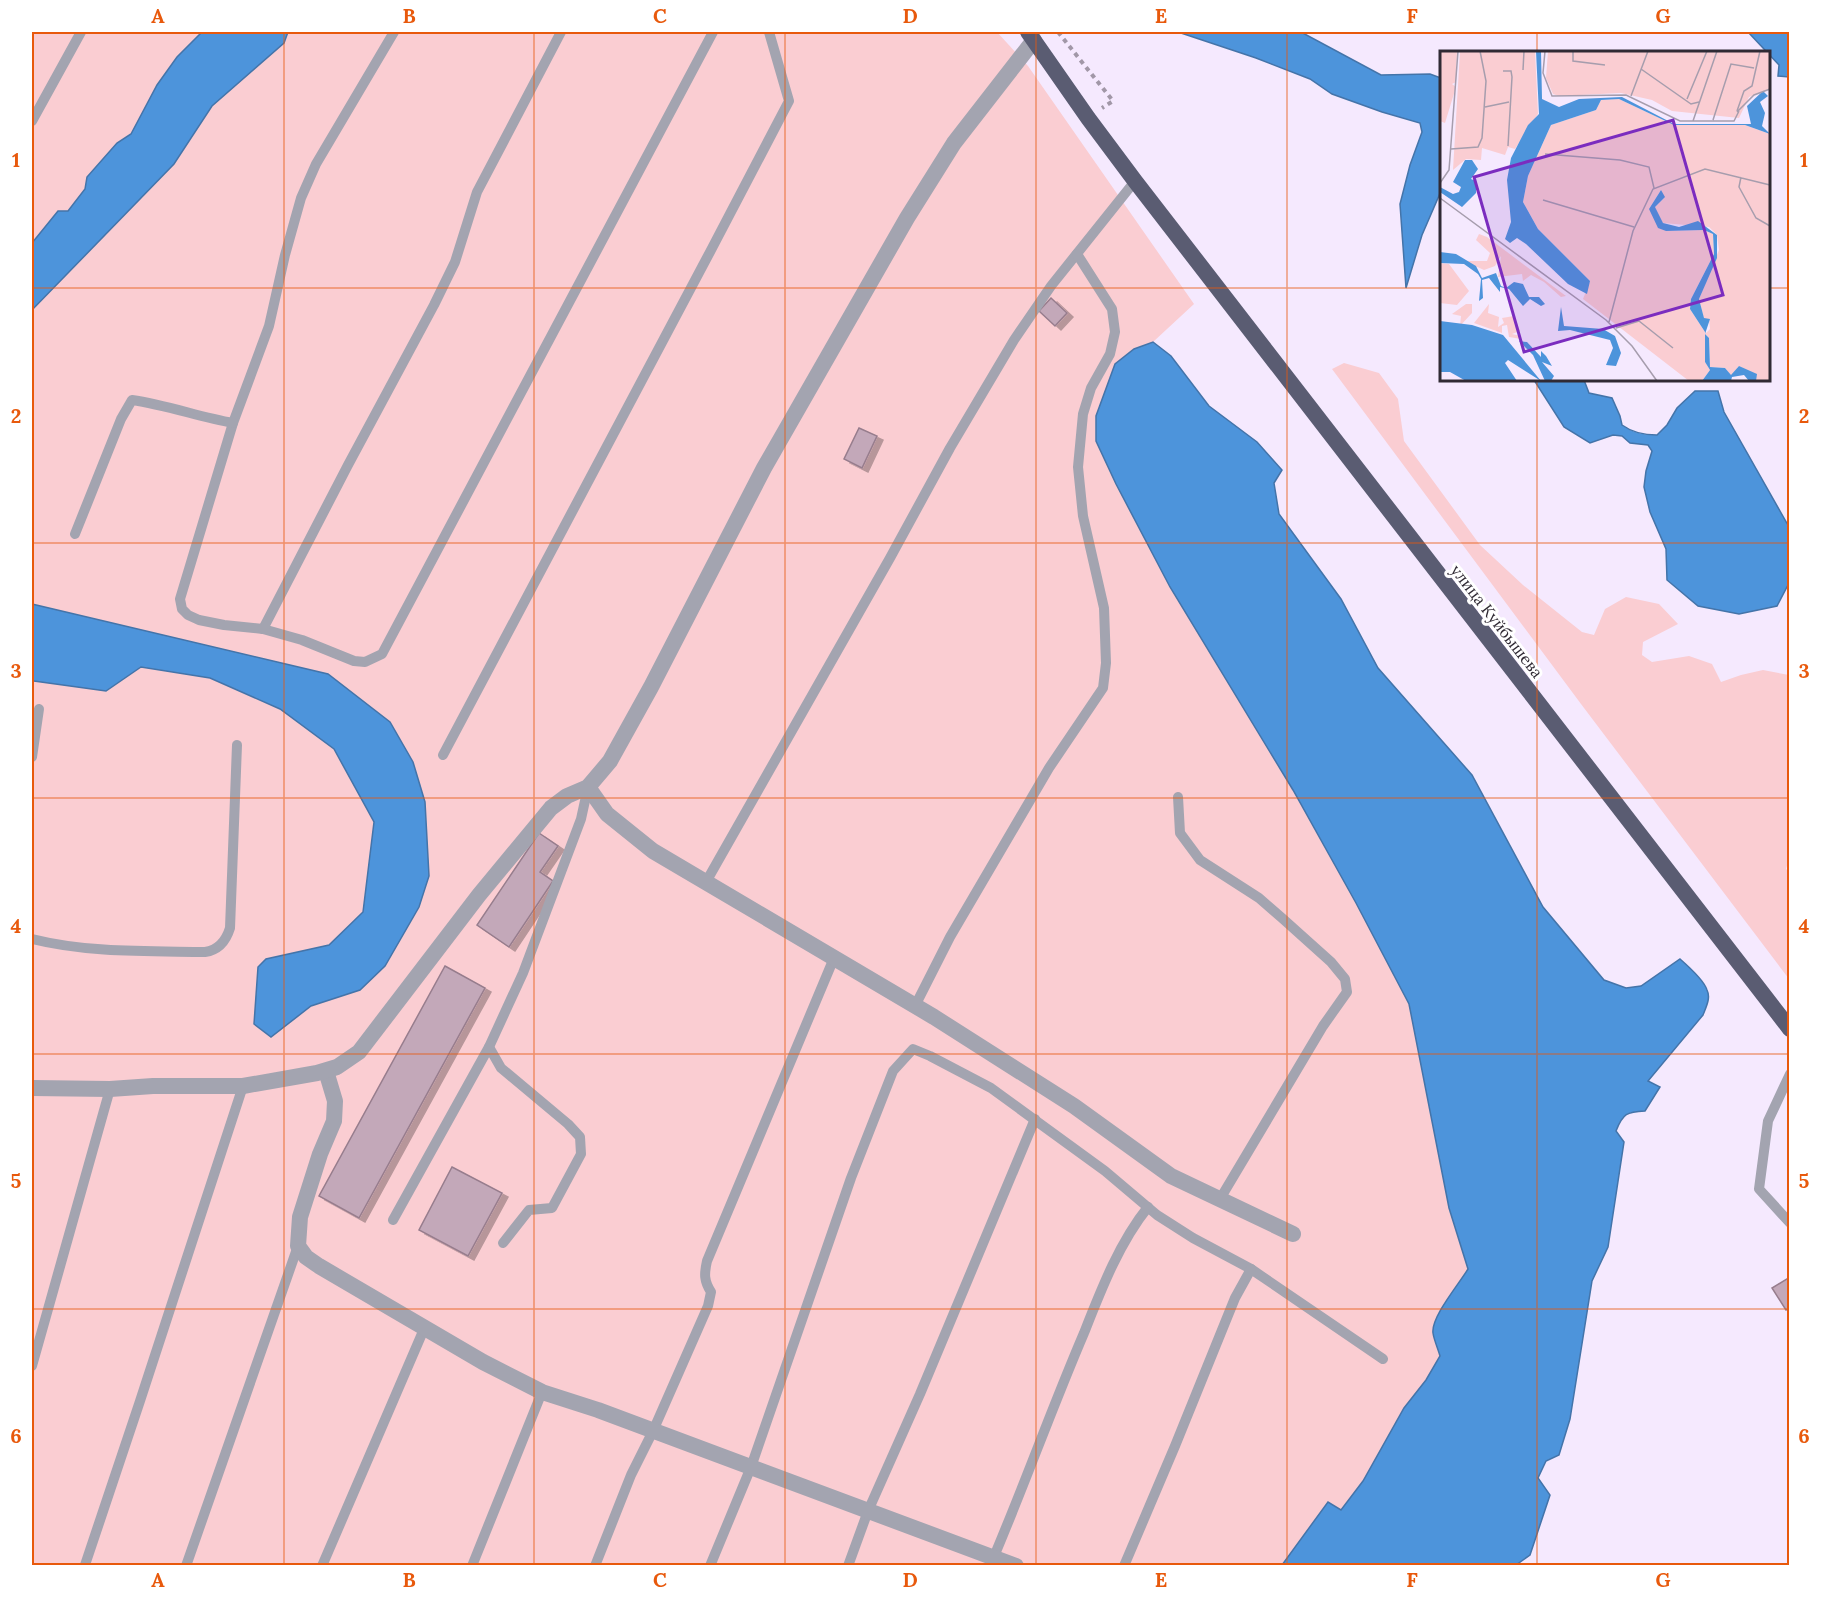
<svg xmlns="http://www.w3.org/2000/svg" width="1821" height="1597" font-family="Lora,serif">
<style>
.green{fill:#facdd2}
.water{fill:#4d94db;stroke:#4474a9;stroke-width:1.5}
.building{fill:#c3a8b9;stroke:#977d8d;stroke-width:1.5;filter:url(#shadow)}
.lines{fill:none;stroke-linecap:round;stroke-linejoin:round}
.path{stroke:#a197a7;stroke-width:4;stroke-dasharray:4.5 4.5;stroke-linecap:butt}
.service{stroke:#a3a4b0;stroke-width:10}
.minor{stroke:#a3a4b0;stroke-width:16}
.trunk{stroke:#5a5c72;stroke-width:16}
.grid{fill:none;stroke:#e8590c;stroke-width:1.5;stroke-opacity:0.55}
.labels{text-anchor:middle;dominant-baseline:central;stroke-width:6;stroke-linejoin:round;paint-order:stroke}
.street-label{font-size:16px;fill:#302a34;stroke:#fff}
.inset-road{fill:none;stroke:#a69dad;stroke-width:1.5}
.view{fill:#7b2cbf;fill-opacity:0.15;stroke:#7b2cbf;stroke-width:3}
.inset-edge{fill:none;stroke:#302a34;stroke-width:3}
.neatline{fill:none;stroke:#e8590c;stroke-width:2}
.grid-label{font-size:20px;text-anchor:middle;font-weight:bold;fill:#e8590c}
</style>
<defs>
<filter id="shadow"><feDropShadow dx="6" dy="4" stdDeviation="0" flood-color="#0004"/></filter>
</defs>
<rect width="100%" height="100%" fill="#f5e9fe"/>
<g class="green">
<path d="M32 32H202L177 57 157 85 131 134 117 143 87 177 85 189 68 211 32 243Z"/>
<path d="M288 32H997L1028 66 1194 304 1153 342 1134 349 1096 441 1116 484 1170 587 1293 790 1356 903 1409 1004 1449 1208 1468 1269C1459 1283 1431 1317 1433 1333 1434 1340 1438 1349 1440 1356L1426 1380 1404 1408 1363 1481 1341 1510 1328 1502 1282 1565H32V679L35 681 106 691 141 667 210 678 280 709 334 749 374 822 364 912 329 945 266 959 258 967 254 1024 271 1037 311 1006 360 990 402 935 419 907 328 674 32 604V310L174 164 212 106 284 43Z"/>
<path d="M1344 363 1379 373 1398 399 1404 441 1480 545 1523 585 1582 632 1594 635 1605 609 1626 597 1659 604 1678 624 1643 642 1642 655 1652 662 1689 656 1712 664 1721 682 1741 675 1763 670 1789 675 1790 855 1786 869 1790 872 1789 979 1581 704 1332 369Z"/>
</g>
<g class="water">
<path d="M202 32H288L284 43 212 106 174 164 32 310V243L58 211H68L85 189 87 177 117 143 131 134 157 85 177 57Z"/>
<path d="M1178 32H1301L1381 75 1430 74 1441 78V191L1422 235 1406 288 1400 204 1410 165 1422 132 1420 123 1382 112 1332 94 1310 79 1256 58Z"/>
<path d="M1748 32H1789V77L1778 76 1779 65Z"/>
<path d="M1153 342 1171 356 1209 406 1257 442 1282 470 1274 483 1279 514 1341 599 1378 668 1472 775 1543 907 1604 980 1626 988 1641 986 1680 959C1688 966 1704 980 1707 990 1711 998 1706 1007 1703 1015L1648 1081 1660 1087 1645 1111C1627 1112 1623 1113 1616 1131L1624 1142 1608 1247 1592 1281 1570 1419 1559 1455 1546 1461 1538 1478 1550 1495 1530 1555 1516 1565H1282L1328 1502 1341 1510 1363 1481 1404 1408 1426 1380 1440 1356C1438 1349 1434 1340 1433 1333 1431 1317 1459 1284 1468 1269L1449 1208 1409 1004 1356 903 1293 790 1170 587 1116 484 1096 441V416L1115 364 1134 349Z"/>
<path d="M1534 380H1584L1589 393 1612 398 1620 416 1622 425C1633 433 1644 435 1657 435L1667 425 1677 408 1695 391H1718L1724 412 1789 527V583L1777 606 1739 614 1698 606 1667 580 1666 549 1650 512 1644 487 1646 471 1652 451 1648 445 1630 443 1622 436 1613 435 1590 443 1564 427Z"/>
<path d="M32 604 328 674 390 722 413 762 425 802 429 876 419 907 385 966 360 990 311 1006 271 1037 254 1024 258 967 266 959 329 945 363 912 374 822 334 749 280 709 210 678 141 667 106 691 34 681 32 679Z"/>
</g>
<g class="building">
<path d="M1051 298 1067 313 1055 326 1039 311Z"/>
<path d="M859 428 877 436 862 468 844 459Z"/>
<path d="M539 833 558 846 540 872 553 881 509 947 477 925Z"/>
<path d="M445 966 485 988 359 1218 319 1196Z"/>
<path d="M452 1167 502 1193 468 1256 419 1230Z"/>
<path d="M1790 1277V1308L1786 1310 1772 1288Z"/>
</g>
<g class="lines">
<path class="path" d="M1058 32 1113 101 1102 108"/>
<g class="service">
<path d="M394 32 316 164 301 198 285 255 269 326 233 423 180 599 182 609 188 615 199 620 224 625 263 629 302 640 354 661 365 662 382 654 713 32"/>
<path d="M32 121 81 32"/>
<path d="M75 534 121 419 132 400C167 405 199 417 233 423"/>
<path d="M263 629 348 465 434 305 455 262 477 192 561 32"/>
<path d="M443 755 710 252 789 101 769 32"/>
<path d="M32 757 39 709"/>
<path d="M1178 797 1180 833 1200 860 1259 898 1282 918 1331 962 1345 979 1347 992 1323 1026 1220 1199"/>
<path d="M706 882 890 558 950 448 1014 340 1051 286 1135 181"/>
<path d="M32 939C88 953 147 951 205 952 219 950 226 941 230 928L237 745"/>
<path d="M915 1006 950 937 1049 768 1103 688 1106 663 1104 608 1083 516 1078 467 1083 414 1091 388 1110 354 1115 332 1112 309 1077 254"/>
<path d="M489 1047 501 1068 568 1124 580 1137 581 1154 552 1208 529 1210 503 1243"/>
<path d="M1790 1074 1768 1121 1759 1189 1790 1223"/>
<path d="M393 1220 489 1047 523 973 581 819 588 787"/>
<path d="M32 1366 110 1089"/>
<path d="M85 1565 140 1401 243 1086"/>
<path d="M186 1566 298 1246"/>
<path d="M322 1566 424 1329"/>
<path d="M472 1566 542 1392"/>
<path d="M595 1566 631 1475 653 1431 708 1306 711 1292C704 1281 704 1274 707 1261L834 958"/>
<path d="M710 1566 751 1467 851 1178 893 1071 913 1049 930 1056 991 1088 1105 1171 1157 1215 1193 1238 1251 1269 1383 1359"/>
<path d="M848 1566 868 1511 920 1394 1035 1119"/>
<path d="M990 1566C1023 1489 1051 1410 1084 1333 1101 1290 1119 1243 1148 1207"/>
<path d="M1124 1566 1175 1446 1235 1298 1251 1269"/>
</g>
<g class="minor">
<path d="M588 787 607 814 653 851 934 1017 1074 1106 1171 1176 1293 1234"/>
<path d="M326 1071 335 1101 334 1121 320 1154 300 1217 298 1246 306 1257 319 1266 483 1362 542 1392 598 1410 1016 1566"/>
<path d="M32 1088 110 1089 153 1086H243L317 1073 337 1067 359 1052 479 895 551 808 567 796 588 787 610 761 651 687 764 468 907 218 954 143 1034 40"/>
</g>
<path class="trunk" d="M1028 32 1088 118 1135 181 1790 1029"/>
</g>
<path class="grid" d="M284 32V1566M534 32V1566M785 32V1566M1036 32V1566M1287 32V1566M1537 32V52M32 288H1442M1768 288H1790M1537 380V1566M32 543H1790M32 798H1790M32 1054H1790M32 1309H1790"/>
<g class="labels">
<g class="street-label">
<text transform="translate(1497 621) rotate(52)">улица Куйбышева</text>
</g>
</g>
<g transform="translate(1440 51)">
<rect width="330" height="330" fill="#f5e9fe"/>
<path d="M0 0H17L16 31 12 33 16 36 5 72 0 70ZM20 0H95L98 63 75 98 68 96 65 104 42 97 41 109 26 108 13 119ZM108 0H330V38L309 46 299 67 232 60 212 49 181 42 119 45 113 43 106 27ZM179 48 234 74H305L330 83V330H316V324L299 315 291 325 285 317 270 316 269 287 265 283 270 278 269 268H264L259 248 279 199 277 184 269 176 223 172 216 166 215 156 224 147 221 139 209 158 226 180 264 179 273 183 274 203 251 248 250 258 265 281V311L270 319 262 330H249L143 248 150 230 98 178 83 151 88 125 111 74 156 59 161 49ZM39 183 47 186 126 245 121 246 104 231 91 224 83 230 82 223 58 226 61 205 55 215 44 219 33 214 27 210H47L50 202 36 189ZM0 212 9 213 29 240 17 254 0 252ZM26 253H32V262L20 275 21 265 12 263ZM49 253 48 262 59 266 58 276 64 272 62 267 74 265 80 280 72 283 81 285V288L69 286 67 274 62 275V282L34 272Z" fill="#facdd2"/>
<path d="M96 0H101L102 48 119 56 139 48 182 46 234 73H311L307 55 323 40 328 45 320 51 325 62 322 75 330 83 305 74H234L179 48 161 49 156 59 111 74 88 125 83 151 98 178 150 230 147 243 128 233 86 193 77 187 70 192 65 188 71 171 67 129 71 107 88 74 99 63ZM25 109H32L38 118 31 128 36 130V142L22 156 0 141V136L13 143 19 141 21 136 13 131ZM221 139 225 146 215 156 223 172 239 176 258 170 277 184V207L259 248 264 267 270 268 265 283 269 287 270 316 285 317 291 324 299 315 317 323 316 330H309L304 324 292 326 291 330H262L270 319 265 311V281L250 258 251 248 274 203 273 183 264 179 226 180 218 177 209 158ZM0 201 16 203 36 215 42 227 56 222 61 235 66 237 74 231 83 233 89 246H99L105 253 101 255 90 248 83 255 69 238 60 236V241L49 227 42 229 43 247 39 250 41 228 38 223 24 213 0 212ZM121 256 124 275 163 278 175 285 181 302 176 315 166 314 173 297 170 289 130 279 118 280ZM0 270 32 274 63 284 101 330 68 309 65 312 77 330H26L10 321H0ZM79 290 87 291 101 306V300L106 305 112 315 102 311 114 325 111 330H105L93 304Z" fill="#4d94db"/>
<path class="inset-road" d="M105 0 103 22 112 45 186 44 240 70H294L299 60M133 0V10L165 14M201 18 251 53 259 51M83 19 84 0M63 20H71L72 26 68 95M191 45 208 0M247 48 267 0M45 56 69 51M297 60 304 40 312 35 320 0M297 61 314 44 330 38M273 69 291 13 314 17M253 70 277 0M11 98 38 96 42 87 46 30 40 0M105 103 180 109 209 116 214 137M301 126 299 136 316 167 330 175M0 132 9 119 18 0M0 147 166 269 192 295 217 330M103 149 194 176M169 271 193 180 213 138 265 118 330 134M176 277 199 270 233 297"/>
<path class="view" d="M233 69 283 244 84 301 34 126Z"/>
<rect width="330" height="330" class="inset-edge"/>
</g>
<rect width="1821" height="1597" fill="none" stroke="#ffffff" stroke-width="66"/>
<rect x="33" y="33" width="1755" height="1531" class="neatline"/>
<g class="grid-label">
<text x="158" y="23">A</text>
<text x="409" y="23">B</text>
<text x="660" y="23">C</text>
<text x="910" y="23">D</text>
<text x="1161" y="23">E</text>
<text x="1412" y="23">F</text>
<text x="1663" y="23">G</text>
<text x="16" y="167">1</text>
<text x="1804" y="167">1</text>
<text x="16" y="423">2</text>
<text x="1804" y="423">2</text>
<text x="16" y="678">3</text>
<text x="1804" y="678">3</text>
<text x="16" y="933">4</text>
<text x="1804" y="933">4</text>
<text x="16" y="1188">5</text>
<text x="1804" y="1188">5</text>
<text x="16" y="1443">6</text>
<text x="1804" y="1443">6</text>
<text x="158" y="1587">A</text>
<text x="409" y="1587">B</text>
<text x="660" y="1587">C</text>
<text x="910" y="1587">D</text>
<text x="1161" y="1587">E</text>
<text x="1412" y="1587">F</text>
<text x="1663" y="1587">G</text>
</g>
</svg>
